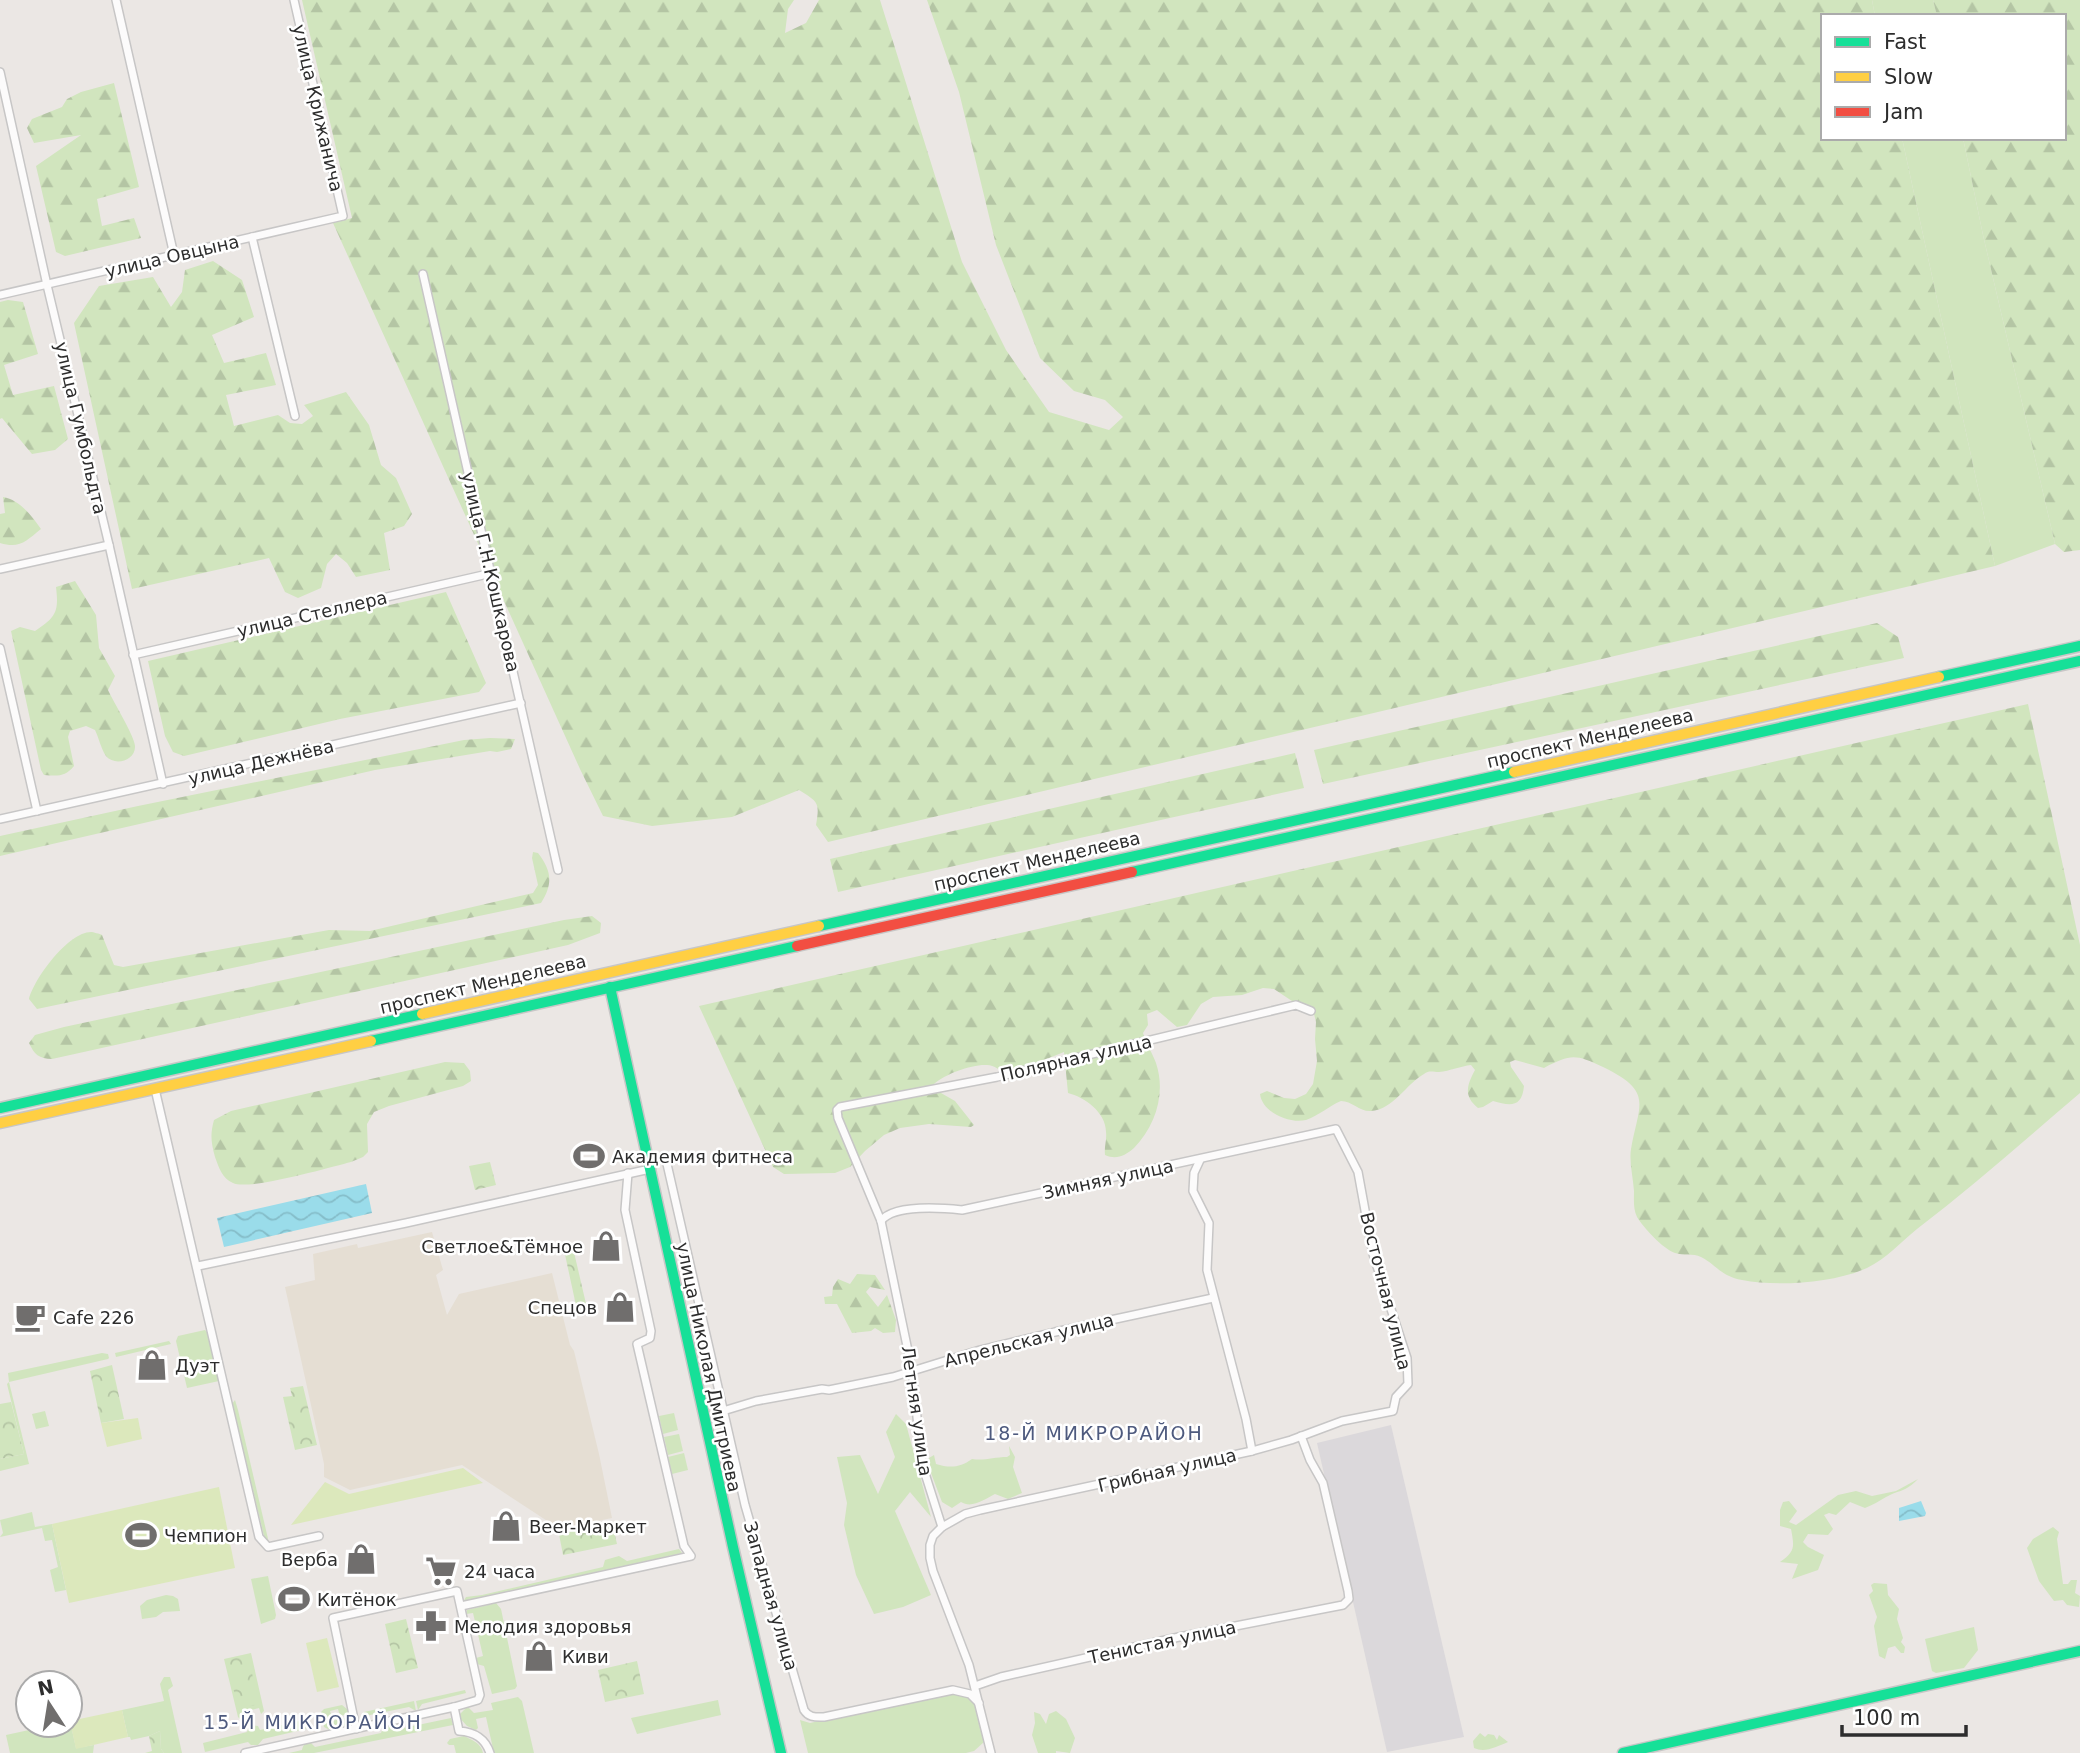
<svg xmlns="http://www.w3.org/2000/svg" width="2080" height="1753" font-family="'DejaVu Sans',sans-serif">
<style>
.industrial{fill:#dbd8db}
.education{fill:#e5ded3}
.grass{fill:#d1e5be}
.forest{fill:url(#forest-firs)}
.park{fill:url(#park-crowns)}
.pitch{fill:#dce8bc}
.water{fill:url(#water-waves)}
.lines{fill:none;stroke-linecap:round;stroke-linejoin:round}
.street-casing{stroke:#c7c6c6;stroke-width:10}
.fast-casing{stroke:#c7c6c6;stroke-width:13}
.slow-casing{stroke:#c7c6c6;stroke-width:13}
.jam-casing{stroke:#c7c6c6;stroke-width:13}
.street{stroke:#fcfbfb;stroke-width:7}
.fast{stroke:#16e098;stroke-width:10}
.slow{stroke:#ffcf43;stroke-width:10}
.jam{stroke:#f24e42;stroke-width:10}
.labels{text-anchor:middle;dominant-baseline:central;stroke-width:5;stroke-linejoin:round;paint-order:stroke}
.street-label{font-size:18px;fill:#2d2d2d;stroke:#fff}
.poi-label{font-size:18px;fill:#2d2d2d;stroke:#fff;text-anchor:start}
.neighbourhood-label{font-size:19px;letter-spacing:2px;fill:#4e5a7e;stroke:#fff}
</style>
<defs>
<pattern id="forest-firs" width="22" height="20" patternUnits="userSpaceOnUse" patternTransform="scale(1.75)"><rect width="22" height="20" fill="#d1e5be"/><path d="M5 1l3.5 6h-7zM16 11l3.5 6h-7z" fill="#b4c5a4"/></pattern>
<pattern id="park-crowns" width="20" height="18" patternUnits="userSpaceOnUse" patternTransform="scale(1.75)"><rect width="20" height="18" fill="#d1e5be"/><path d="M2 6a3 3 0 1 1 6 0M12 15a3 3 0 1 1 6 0" fill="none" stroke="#b4c5a4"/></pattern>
<pattern id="water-waves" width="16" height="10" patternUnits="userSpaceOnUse" patternTransform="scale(1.75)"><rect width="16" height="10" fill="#9adcea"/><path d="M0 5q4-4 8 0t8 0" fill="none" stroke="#85bdc9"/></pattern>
</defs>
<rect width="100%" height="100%" fill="#ebe7e4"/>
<path class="industrial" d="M1391 1425 1464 1737 1387 1752 1317 1443Z"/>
<path class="education" d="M432 1232 443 1270 436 1275 447 1315 459 1294 552 1273 570 1345 574 1351 599 1454 612 1518 564 1528 555 1526 462 1465 350 1490 324 1477V1464L285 1287 315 1280 313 1254 357 1244 358 1248Z"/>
<g class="grass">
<path d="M1872 0H1933L1937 16H1875Z"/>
<path d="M1902 138H1963L1983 235 2055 544 1995 566Z"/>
<path d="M205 1330 208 1333 219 1381 187 1388 176 1341 178 1336Z"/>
<path d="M169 1341 171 1344 116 1357 115 1353Z"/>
<path d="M102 1353 108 1354 109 1358 108 1359 9 1382 29 1464 0 1471V1459L24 1454 7 1384 9 1382 8 1373Z"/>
<path d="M235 1400 238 1410 269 1543 265 1540 232 1404Z"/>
<path d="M45 1411 49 1426 36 1429 32 1414Z"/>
<path d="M674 1413 678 1430 663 1434 659 1416Z"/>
<path d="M896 1414 906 1424 931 1517 910 1492 895 1511 931 1595 903 1607 874 1614 856 1575 844 1525 847 1503 837 1457 860 1455 878 1494 895 1457 886 1432Z"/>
<path d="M679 1434 683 1451 668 1455 664 1437Z"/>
<path d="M1009 1446 1015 1457 1013 1467 1022 1493 1008 1499 995 1494C985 1499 972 1509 961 1502L952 1508 942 1502 931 1473 929 1458 934 1455 936 1464C949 1468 960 1468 972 1459 984 1461 994 1457 1007 1457L1010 1455Z"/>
<path d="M684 1453 688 1470 672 1474 668 1457Z"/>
<path d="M1918 1479C1904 1493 1901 1489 1886 1497 1879 1501 1873 1505 1865 1508L1850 1502 1836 1515 1829 1513 1824 1515 1833 1529 1828 1535 1808 1534 1803 1542 1808 1547 1824 1555 1818 1570 1792 1579 1798 1564 1780 1562C1796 1551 1794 1546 1791 1529L1780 1526V1510L1783 1502 1789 1501 1797 1511 1789 1522 1796 1525 1838 1495 1856 1491 1872 1496 1896 1491Z"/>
<path d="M32 1512 35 1527 52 1524 66 1590 55 1592 50 1570 58 1567 52 1540 45 1541 42 1528 0 1537 3 1533 0 1520Z"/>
<path d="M2053 1527 2059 1532 2057 1539 2063 1584H2068L2071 1580H2077L2075 1593 2080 1596 2079 1607 2067 1605 2063 1600 2054 1601 2039 1581 2027 1548 2033 1539Z"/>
<path d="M679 1549 682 1553 463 1602 466 1597 482 1595 603 1567 605 1560 619 1556 627 1561Z"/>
<path d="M268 1576 276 1615 275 1619 261 1624 251 1579Z"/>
<path d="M1874 1583 1887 1584 1888 1595 1899 1609 1897 1619 1903 1638 1901 1642 1905 1647 1904 1653H1901L1895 1646 1888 1648 1885 1659 1879 1656 1874 1626 1877 1617 1869 1595 1873 1591 1871 1585Z"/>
<path d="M166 1595 173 1596 178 1599 180 1611 163 1612 156 1617 142 1619 140 1606 147 1600Z"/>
<path d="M496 1603 501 1609 517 1686 515 1689 492 1694 484 1666 477 1664 476 1658 483 1656 473 1613 466 1614 467 1610Z"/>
<path d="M1974 1627 1978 1650 1964 1668 1936 1673 1932 1671 1925 1639Z"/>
<path d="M251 1653 264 1711 261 1714 259 1708 243 1712 244 1719 241 1720 238 1717 224 1659Z"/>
<path d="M164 1677H170L173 1686 168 1690 182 1753H164L161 1749 160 1731 149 1736 131 1740 130 1737H128L122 1710 164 1701 160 1684Z"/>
<path d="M465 1690 466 1693 422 1704 418 1710 416 1701Z"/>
<path d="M956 1693 967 1696 976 1704 984 1742 974 1751 966 1753H808L800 1720 810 1723 912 1700Z"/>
<path d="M518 1697 522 1701 534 1753H494L486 1717 476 1719 478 1728 476 1730 467 1726 458 1716 466 1708H469L474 1713 493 1710 491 1703Z"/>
<path d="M718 1700 721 1715 637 1734 631 1718Z"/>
<path d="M414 1701 416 1711 409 1707 365 1716 364 1712Z"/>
<path d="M342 1705 347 1709 348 1714 340 1716 338 1709 330 1711 332 1718 322 1720 321 1712 324 1709Z"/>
<path d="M1056 1711 1066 1719 1075 1738 1070 1753 1056 1751V1753H1038L1032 1735 1035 1723 1034 1712 1040 1714 1046 1724 1049 1714Z"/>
<path d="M349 1717V1722C344 1729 331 1732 324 1727L323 1723Z"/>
<path d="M451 1718 453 1725 314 1753H289L302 1750C303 1745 305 1743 311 1743L315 1747 381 1733 384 1726 388 1725 394 1730Z"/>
<path d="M304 1720 306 1729 263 1739 258 1745H251L248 1742 205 1752 203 1743 247 1732 250 1725 258 1726 260 1730Z"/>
<path d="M70 1721 76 1748 94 1745 93 1753H10L6 1735 52 1725H70Z"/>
<path d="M1480 1733 1485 1737 1488 1734 1494 1735 1497 1740 1499 1735 1508 1742C1496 1747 1485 1753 1474 1748L1473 1741Z"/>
<path d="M464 1736C472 1740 481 1743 483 1753H456L454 1745H449L447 1743 450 1739Z"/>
</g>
<g class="forest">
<path d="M302 0H794L788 9 785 33 806 23 819 0H880L962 262 1006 350 1049 412 1109 430 1123 417 1105 400 1074 391 1040 358 996 245 959 92 927 0H1872L1875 16H1823V138H1902L1995 566 828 842 816 825C820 802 818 802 799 790L732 817 652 826 603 816 580 769 333 223 352 218Z"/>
<path d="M1933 0H2080V550L2064 552 2055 544 1983 235 1963 138H2064V16H1937Z"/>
<path d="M114 83 139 187 97 199 102 226 134 218 141 238 65 256 56 252 36 166 81 135 34 143 27 128 32 119 62 107 67 99 81 92Z"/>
<path d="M213 261 242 280 254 317 212 335 224 363 266 353 276 385 226 395 234 426 278 415 290 423 302 424 313 416 304 405 346 392 369 425 381 465 396 478 412 514 404 526 384 533 390 570 356 577 347 563 336 554 327 564 321 588 298 598 285 592 269 558 132 589 74 323 99 286 153 277 171 307 182 292 185 270Z"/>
<path d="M8 300 23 302 38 354 4 365 13 395 54 386 68 439 55 450 32 454 2 418 0 419V302Z"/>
<path d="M3 497C20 500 32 516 41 529 26 541 20 549 0 543V514L5 513Z"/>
<path d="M75 581 96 615 99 648 115 676 108 690C113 701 135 737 135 746 136 760 115 767 106 756 101 749 99 738 95 730L86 726 70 731 68 737 74 766C65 777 58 776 44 775L41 770 11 631 20 627 35 631C56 617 59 612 56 587Z"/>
<path d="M446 592 486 683 479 692 340 719 184 756 173 752 165 736 148 661Z"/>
<path d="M1877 623 1898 637 1904 658 1323 784 1314 750Z"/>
<path d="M2028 704 2080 945V1093C2026 1139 1973 1186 1917 1229 1900 1243 1887 1258 1867 1268 1834 1283 1777 1287 1742 1280 1720 1276 1717 1265 1701 1257 1693 1253 1683 1256 1675 1253 1663 1249 1643 1227 1637 1217 1633 1209 1634 1199 1634 1191 1633 1177 1629 1162 1631 1149 1639 1103 1654 1092 1603 1067 1575 1054 1571 1054 1544 1068L1515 1060 1510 1062 1511 1067 1524 1086C1522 1108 1510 1106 1493 1101L1483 1107 1478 1108C1463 1096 1467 1085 1475 1070L1471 1065C1461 1066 1450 1071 1439 1072 1433 1072 1429 1070 1424 1074 1407 1083 1393 1110 1371 1111 1360 1112 1352 1101 1341 1101 1329 1106 1318 1116 1306 1120 1289 1124 1262 1112 1260 1094L1267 1091 1284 1098 1295 1099 1306 1094 1313 1084 1317 1061 1315 1039 1316 1022 1313 1010 1310 1007 1292 1001 1274 989 1263 988 1242 995 1213 997 1201 1004 1187 1025 1177 1027 1157 1010 1147 1014 1148 1025 1143 1033C1146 1044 1152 1052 1156 1063 1166 1093 1156 1125 1134 1148 1125 1156 1116 1160 1105 1155 1104 1146 1107 1140 1106 1132 1106 1112 1084 1097 1068 1093L1064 1052 1007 1075C1001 1071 994 1065 987 1065 972 1064 945 1074 934 1084V1089L955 1101 974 1125 971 1127 929 1124 900 1128 884 1135 865 1151 850 1167 835 1173 784 1174 773 1167 699 1006Z"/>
<path d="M490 738 515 739 511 749 497 752 490 751 375 770 0 856V836L138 806 464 740Z"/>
<path d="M1295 753 1304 788 838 892 830 859Z"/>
<path d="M533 852 538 853C552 871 553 884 541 903L37 1009 29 999C34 979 68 932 91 932 93 932 100 934 102 935L114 965 123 967 329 930 370 931 533 893 538 885 532 858Z"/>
<path d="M592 916 601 923 600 933 568 945 52 1059C39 1059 34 1054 29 1043L35 1035 64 1027 564 920Z"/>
<path d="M445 1062 464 1063 470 1071 471 1081 463 1086 389 1106 374 1112 367 1124 368 1152 363 1157 351 1162C331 1167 248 1191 233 1183 222 1178 219 1168 215 1157 211 1143 210 1134 214 1120L231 1111Z"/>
<path d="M857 1274 875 1275 885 1290 870 1287 866 1292 878 1307 887 1295 896 1320 895 1332 883 1333 875 1328 871 1331 852 1333 837 1304H825L824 1297 832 1296 833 1287 838 1279 850 1284Z"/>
</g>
<g class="park">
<path d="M490 1162 496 1185 475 1190 469 1166Z"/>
<path d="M573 1248 587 1308 577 1310 564 1250Z"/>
<path d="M112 1365 124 1419 101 1423 90 1371Z"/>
<path d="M303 1386 317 1445 295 1450 283 1397 292 1396 290 1388Z"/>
<path d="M11 1402 24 1454 0 1459V1404Z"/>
<path d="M612 1522 617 1544 563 1555 559 1534Z"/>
<path d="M406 1619 418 1668 396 1673 385 1624Z"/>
<path d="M248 1655 259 1704 238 1709 227 1660Z"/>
<path d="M637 1661 644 1694 605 1702 598 1670Z"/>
<path d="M160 1731 161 1749 164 1753H145L152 1751 149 1736Z"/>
</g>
<g class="pitch">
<path d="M138 1418 142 1439 107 1447 101 1423Z"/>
<path d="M463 1468 483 1483 291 1525 325 1482 349 1494Z"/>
<path d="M219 1487 235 1568 69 1603 52 1524Z"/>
<path d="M327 1638 339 1687 317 1692 306 1643Z"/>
<path d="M122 1710 128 1737 76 1749 70 1721Z"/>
</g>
<g class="water">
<path d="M366 1184 372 1213 224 1247 217 1218Z"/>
<path d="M1921 1501 1926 1513 1925 1516 1899 1521V1508Z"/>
</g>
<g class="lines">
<defs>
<g id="street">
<path d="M116 0 174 255"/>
<path d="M0 72 47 285 109 545 163 784"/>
<path d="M252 237 295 416"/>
<path d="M423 274 558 870"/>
<path d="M0 295 343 216 294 0"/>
<path d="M0 569 109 545"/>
<path d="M0 648 37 811"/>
<path d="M133 655 492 573"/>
<path d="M0 819 521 703"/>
<path d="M155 1089 259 1537 268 1547 319 1536"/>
<path d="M1200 1160 1194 1173 1193 1191 1209 1223 1207 1270 1246 1419 1252 1451"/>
<path d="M667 1164 745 1505 804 1710C809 1718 816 1717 824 1717L953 1690 970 1694 979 1703"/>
<path d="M881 1221C894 1204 943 1208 962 1210L1336 1129 1358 1172 1373 1254 1407 1358 1408 1384 1396 1397 1393 1411 1342 1421 1291 1440 1252 1451 980 1510 965 1514 942 1527 933 1536 930 1545V1558L933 1571 969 1665 991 1753"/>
<path d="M198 1266 406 1223 650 1169"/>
<path d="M723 1411 756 1401 822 1389 829 1390 893 1377 980 1350 1055 1332 1213 1298"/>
<path d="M942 1527 922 1464 912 1370 881 1221 838 1118 837 1110 840 1107 997 1077 1296 1005 1311 1011"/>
<path d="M461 1606 691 1556 684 1546 637 1344 650 1338 651 1331 625 1210 628 1173"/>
<path d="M975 1686 1001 1677 1179 1637 1343 1605 1349 1599 1348 1591 1323 1483 1310 1460 1301 1436"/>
<path d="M454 1707 459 1731C475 1732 485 1738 490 1753"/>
<path d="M245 1753 454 1707 478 1700 480 1695 457 1591 333 1618 356 1729"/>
</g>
<g id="fast">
<path d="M1939 677 2080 646"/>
<path d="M1132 872 2080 661"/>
<path d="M819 926 1514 772"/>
<path d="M610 987 733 1547 781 1753"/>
<path d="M371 1041 797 946"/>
<path d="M0 1108 422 1014"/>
<path d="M1623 1753 2080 1651"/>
</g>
<g id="slow">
<path d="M1514 772 1939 677"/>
<path d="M422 1014 819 926"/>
<path d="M0 1123 371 1041"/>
</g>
<path id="jam" d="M797 946 1132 872"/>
</defs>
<use href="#street" class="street-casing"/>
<use href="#fast" class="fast-casing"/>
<use href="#slow" class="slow-casing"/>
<use href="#jam" class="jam-casing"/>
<use href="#street" class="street"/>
<use href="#fast" class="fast"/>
<use href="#slow" class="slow"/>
<use href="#jam" class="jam"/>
</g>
<defs>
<symbol id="stadium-bare" viewBox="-9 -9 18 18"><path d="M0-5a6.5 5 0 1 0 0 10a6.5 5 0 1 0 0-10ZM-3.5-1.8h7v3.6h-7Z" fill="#706e6d" stroke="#fff" stroke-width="2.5" paint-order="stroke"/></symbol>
<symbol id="shop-bare" viewBox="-9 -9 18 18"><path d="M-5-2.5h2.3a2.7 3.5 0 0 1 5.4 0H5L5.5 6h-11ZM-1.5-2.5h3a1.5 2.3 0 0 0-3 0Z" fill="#706e6d" stroke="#fff" stroke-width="2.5" paint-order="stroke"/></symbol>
<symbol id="cafe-bare" viewBox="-9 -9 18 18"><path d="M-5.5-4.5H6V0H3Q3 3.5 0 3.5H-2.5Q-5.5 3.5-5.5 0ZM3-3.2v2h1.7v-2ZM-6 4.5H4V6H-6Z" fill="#706e6d" stroke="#fff" stroke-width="2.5" paint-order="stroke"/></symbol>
<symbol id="supermarket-bare" viewBox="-9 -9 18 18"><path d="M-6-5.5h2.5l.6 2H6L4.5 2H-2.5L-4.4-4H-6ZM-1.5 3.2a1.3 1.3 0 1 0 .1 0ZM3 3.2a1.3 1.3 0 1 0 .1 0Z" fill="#706e6d" stroke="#fff" stroke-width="2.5" paint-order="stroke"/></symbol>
<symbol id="pharmacy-bare" viewBox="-9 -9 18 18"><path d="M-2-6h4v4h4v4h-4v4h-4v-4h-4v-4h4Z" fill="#706e6d" stroke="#fff" stroke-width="2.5" paint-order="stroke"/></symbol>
</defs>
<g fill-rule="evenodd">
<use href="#stadium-bare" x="567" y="1134" width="44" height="44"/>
<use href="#shop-bare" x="584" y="1224" width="44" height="44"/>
<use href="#shop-bare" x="598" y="1285" width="44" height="44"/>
<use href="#cafe-bare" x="8" y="1295" width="44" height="44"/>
<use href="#shop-bare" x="130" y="1343" width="44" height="44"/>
<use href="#shop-bare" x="484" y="1504" width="44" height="44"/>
<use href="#stadium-bare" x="119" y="1513" width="44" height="44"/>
<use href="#shop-bare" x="339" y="1537" width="44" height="44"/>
<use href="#supermarket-bare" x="419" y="1549" width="44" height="44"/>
<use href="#stadium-bare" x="272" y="1577" width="44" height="44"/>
<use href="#pharmacy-bare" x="409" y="1604" width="44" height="44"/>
<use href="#shop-bare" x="517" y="1634" width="44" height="44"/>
</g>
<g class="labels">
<g class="street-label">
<text transform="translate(318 108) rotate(77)">улица Крижанича</text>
<text transform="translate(172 256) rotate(-13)">улица Овцына</text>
<text transform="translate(81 428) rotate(77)">улица Гумбольдта</text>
<text transform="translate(491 572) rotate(77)">улица Г.Н.Кошкарова</text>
<text transform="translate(312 614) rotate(-13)">улица Стеллера</text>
<text transform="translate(1590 738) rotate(-13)">проспект Менделеева</text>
<text transform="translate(261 762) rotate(-13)">улица Дежнёва</text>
<text transform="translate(1037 861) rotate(-13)">проспект Менделеева</text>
<text transform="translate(483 984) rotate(-13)">проспект Менделеева</text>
<text transform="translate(1076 1058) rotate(-13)">Полярная улица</text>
<text transform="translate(1108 1179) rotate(-12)">Зимняя улица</text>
<text transform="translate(1386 1291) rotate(76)">Восточная улица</text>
<text transform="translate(1029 1340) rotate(-14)">Апрельская улица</text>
<text transform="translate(709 1367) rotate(78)">улица Николая Дмитриева</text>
<text transform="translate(917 1411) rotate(82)">Летняя улица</text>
<text transform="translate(1167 1470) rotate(-13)">Грибная улица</text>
<text transform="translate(771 1596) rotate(74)">Западная улица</text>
<text transform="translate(1162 1642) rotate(-12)">Тенистая улица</text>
</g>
<g class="poi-label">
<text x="612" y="1156">Академия фитнеса</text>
<text x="583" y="1246" text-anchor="end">Светлое&amp;Тёмное</text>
<text x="597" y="1307" text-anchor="end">Спецов</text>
<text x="53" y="1317">Cafe 226</text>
<text x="175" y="1365">Дуэт</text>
<text x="529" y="1526">Beer-Маркет</text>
<text x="164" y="1535">Чемпион</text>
<text x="338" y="1559" text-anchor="end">Верба</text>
<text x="464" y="1571">24 часа</text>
<text x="317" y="1599">Китёнок</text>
<text x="454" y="1626">Мелодия здоровья</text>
<text x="562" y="1656">Киви</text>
</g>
<g class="neighbourhood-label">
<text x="1094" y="1433">18-Й МИКРОРАЙОН</text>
<text x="313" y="1722">15-Й МИКРОРАЙОН</text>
</g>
</g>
<rect x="1821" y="14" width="245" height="126" fill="#ffffff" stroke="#ababab" stroke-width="2"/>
<rect x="1835" y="37" width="35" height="10" fill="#16e098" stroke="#ababab" stroke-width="2"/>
<text x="1884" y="49" font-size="21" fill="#2d2d2d">Fast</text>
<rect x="1835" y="72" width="35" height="10" fill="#ffcf43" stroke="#ababab" stroke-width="2"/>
<text x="1884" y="84" font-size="21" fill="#2d2d2d">Slow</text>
<rect x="1835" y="107" width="35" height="10" fill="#f24e42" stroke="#ababab" stroke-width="2"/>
<text x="1884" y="119" font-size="21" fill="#2d2d2d">Jam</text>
<g transform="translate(49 1704) rotate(348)"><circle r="33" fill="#ffffff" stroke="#ababab" stroke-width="2"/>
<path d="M0-5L12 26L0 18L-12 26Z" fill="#706e6d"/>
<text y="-10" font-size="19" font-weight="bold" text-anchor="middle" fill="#2d2d2d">N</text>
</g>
<path d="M1842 1725v10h124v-10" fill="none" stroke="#2d2d2d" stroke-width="3.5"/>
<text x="1853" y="1725" font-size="21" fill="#2d2d2d" stroke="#ffffff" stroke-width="5" paint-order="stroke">100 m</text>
</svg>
